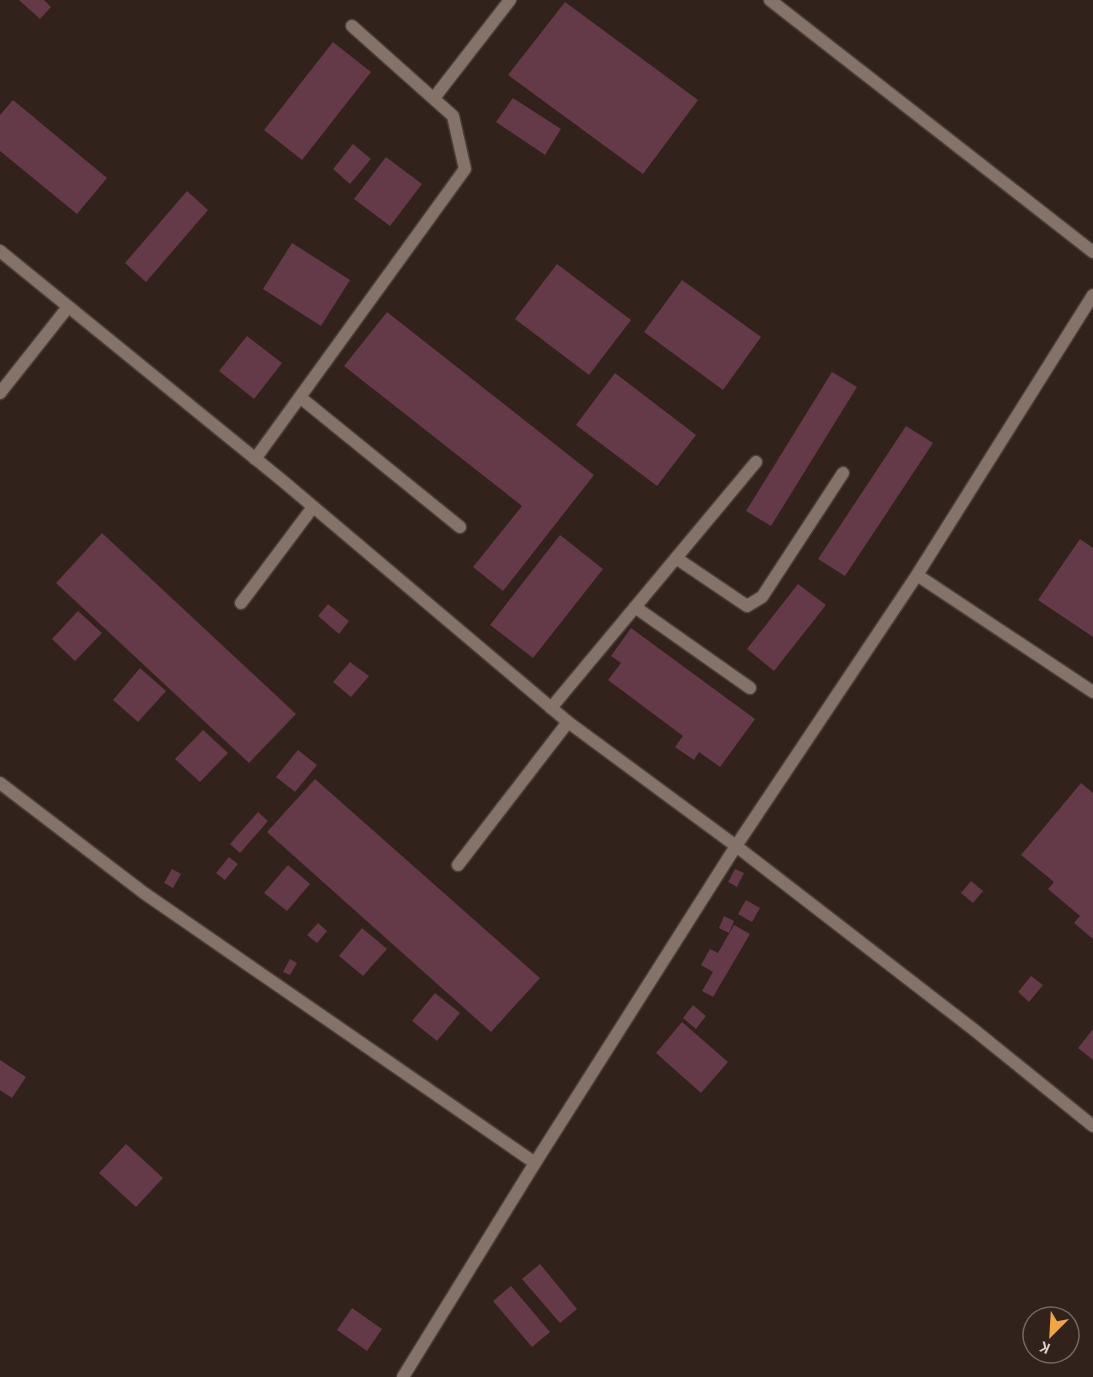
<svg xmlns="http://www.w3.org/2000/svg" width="1093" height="1377" font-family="'Alegreya Sans',sans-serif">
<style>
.building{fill:#643948}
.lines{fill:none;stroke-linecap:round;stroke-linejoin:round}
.service-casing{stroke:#4b3e38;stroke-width:15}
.service{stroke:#857269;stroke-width:12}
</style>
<rect width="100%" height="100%" fill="#31221b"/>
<g class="building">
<path d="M19 0H44L51 7 40 19Z"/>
<path d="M565 2 698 100 643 174 508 75Z"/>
<path d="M333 42 371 72 302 160 264 130Z"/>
<path d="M513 98 561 129 545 155 496 122Z"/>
<path d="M13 100 107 178 77 214 0 151V115Z"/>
<path d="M353 144 371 159 350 184 333 169Z"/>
<path d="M386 157 422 184 390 226 354 199Z"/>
<path d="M187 191 208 210 146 282 125 263Z"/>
<path d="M292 243 350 280 321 326 263 289Z"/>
<path d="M557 264 631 320 589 375 515 319Z"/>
<path d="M682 280 761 337 723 390 644 332Z"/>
<path d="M387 312 594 475 503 591 473 567 522 506 344 366Z"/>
<path d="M247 336 282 363 254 399 219 371Z"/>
<path d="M832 372 857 387 771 526 746 511Z"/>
<path d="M615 373 696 435 657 486 576 425Z"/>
<path d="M906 426 933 443 845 576 818 559Z"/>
<path d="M102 533 296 714 249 763 56 583Z"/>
<path d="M560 535 603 569 533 658 490 625Z"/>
<path d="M1080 539 1093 548V637L1038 600Z"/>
<path d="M798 584 826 605 774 671 747 649Z"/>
<path d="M328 604 349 621 339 634 318 616Z"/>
<path d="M78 611 102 633 75 661 52 639Z"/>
<path d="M631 628 755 719 720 767 699 752 694 760 675 747 683 736 608 680 621 663 611 656Z"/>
<path d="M350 662 369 676 351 697 333 682Z"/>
<path d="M140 668 166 691 138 722 113 700Z"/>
<path d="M203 730 228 753 200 782 175 759Z"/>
<path d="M298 750 317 765 295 792 276 777Z"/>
<path d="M315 779 540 978 491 1032 267 832Z"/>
<path d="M1081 783 1093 793V939L1074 923 1080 916 1048 889 1054 882 1021 855Z"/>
<path d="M258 812 268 821 240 853 230 844Z"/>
<path d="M229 857 238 864 225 880 216 873Z"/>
<path d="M288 865 310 884 287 911 264 893Z"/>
<path d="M172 869 181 874 173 888 164 883Z"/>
<path d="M735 869 744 873 737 887 728 882Z"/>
<path d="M971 881 983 891 973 903 961 893Z"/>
<path d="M746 900 760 908 752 922 738 914Z"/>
<path d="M724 916 734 921 729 933 719 928Z"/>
<path d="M318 923 327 931 317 943 307 935Z"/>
<path d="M734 925 750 934 713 997 702 991 713 972 701 965 710 949 718 953Z"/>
<path d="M362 928 387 949 363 976 339 956Z"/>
<path d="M290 959 297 963 290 975 283 972Z"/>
<path d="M1031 976 1043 985 1029 1002 1018 992Z"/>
<path d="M435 993 460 1013 437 1041 412 1021Z"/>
<path d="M693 1005 706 1016 696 1029 683 1018Z"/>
<path d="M682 1022 728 1062 701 1093 656 1053Z"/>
<path d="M1093 1029V1060L1078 1048Z"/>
<path d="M0 1060 26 1077 12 1098 0 1090Z"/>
<path d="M126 1144 163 1178 136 1207 99 1173Z"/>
<path d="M540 1264 577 1309 560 1323 522 1279Z"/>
<path d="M511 1286 550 1332 532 1347 493 1301Z"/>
<path d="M352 1308 382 1329 367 1351 337 1330Z"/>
</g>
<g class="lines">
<defs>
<g id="service">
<path d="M770 0 1093 252"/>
<path d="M434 98 510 0"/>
<path d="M0 251 284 482 568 722 736 846 973 1029 1093 1126"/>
<path d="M0 393 68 307"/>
<path d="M301 398 460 527"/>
<path d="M255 459 465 169 453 116 352 26"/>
<path d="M676 558 747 606 762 597 843 473"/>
<path d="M917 575 1093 692"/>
<path d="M241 603 313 507"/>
<path d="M635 607 750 688"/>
<path d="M551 708 756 462"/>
<path d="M0 783 144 893 535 1163"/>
<path d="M458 865 568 722"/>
<path d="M403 1377 535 1163 736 846 917 575 1093 295"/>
</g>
</defs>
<use href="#service" class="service-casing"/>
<use href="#service" class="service"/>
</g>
<g transform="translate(1051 1335) rotate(204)"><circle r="28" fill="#31221b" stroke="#756861" stroke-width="1.5"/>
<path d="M0-4.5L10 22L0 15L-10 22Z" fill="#f1a640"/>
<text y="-9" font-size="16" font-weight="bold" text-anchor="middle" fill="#dbd0cb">K</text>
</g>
</svg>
